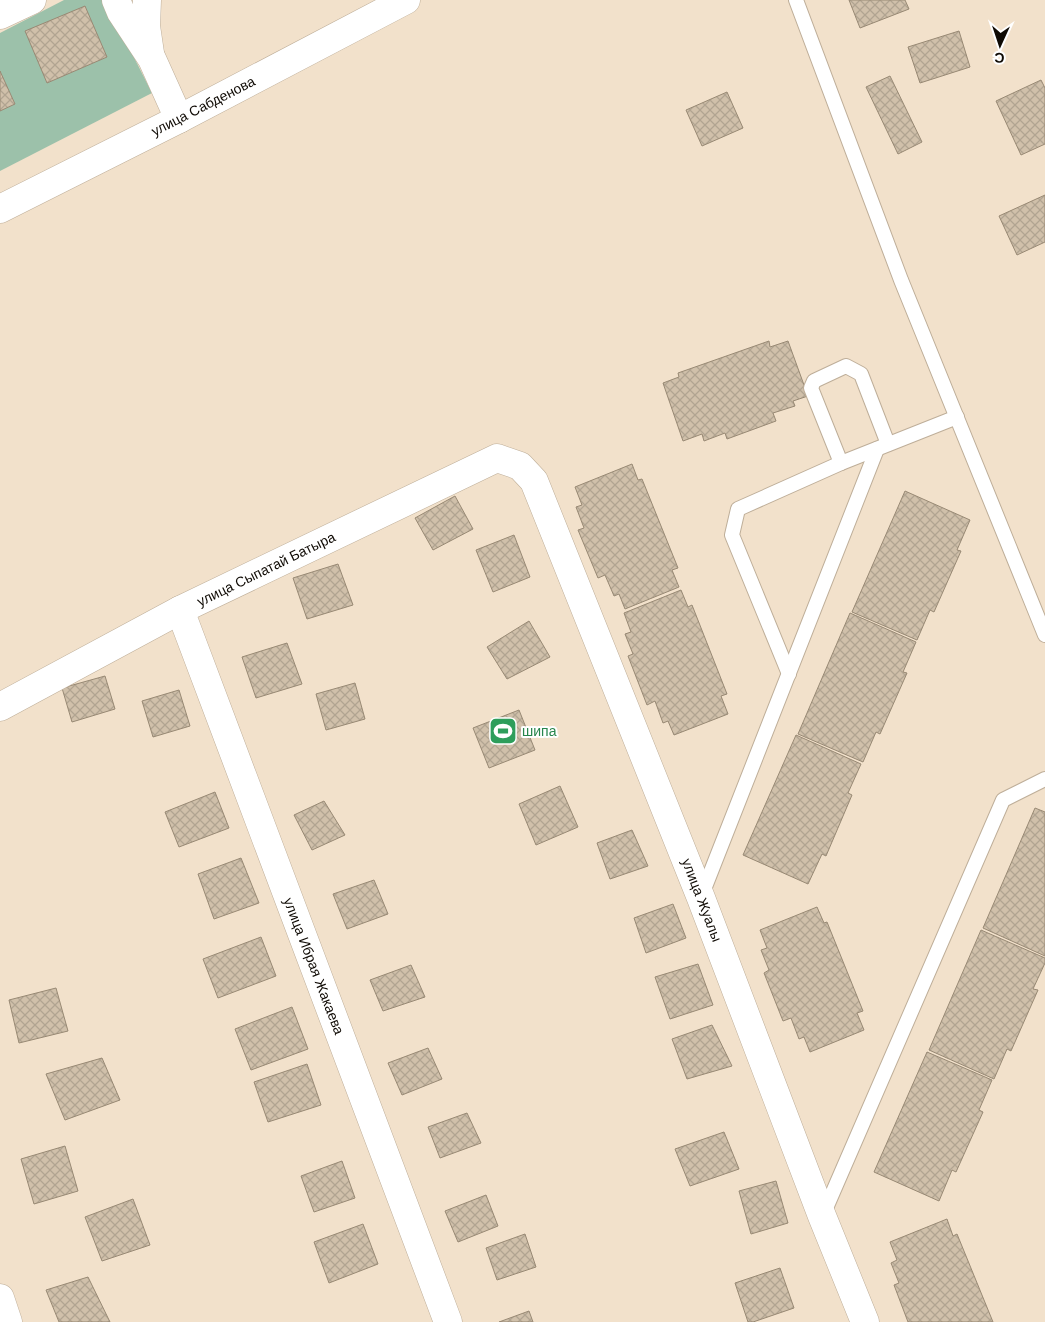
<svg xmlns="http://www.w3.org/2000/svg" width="1045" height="1322" font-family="'DM Sans',sans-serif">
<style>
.grass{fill:#9cc1aa}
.building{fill:url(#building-cross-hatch);stroke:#988974}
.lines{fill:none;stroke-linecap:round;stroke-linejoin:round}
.lane-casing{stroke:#beae99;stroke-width:16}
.street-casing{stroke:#beae99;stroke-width:29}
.secondary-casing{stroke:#beae99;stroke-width:29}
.lane{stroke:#fff;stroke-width:14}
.street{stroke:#fff;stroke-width:28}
.secondary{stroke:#fff;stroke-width:28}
.labels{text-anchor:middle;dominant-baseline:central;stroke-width:4;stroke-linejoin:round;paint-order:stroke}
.street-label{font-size:14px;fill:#0f0a04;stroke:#fff}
.leisure-label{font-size:14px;fill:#27864d;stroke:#fff;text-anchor:start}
</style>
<defs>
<pattern id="building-cross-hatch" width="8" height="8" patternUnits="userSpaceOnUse" patternTransform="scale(1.25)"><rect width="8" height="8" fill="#d0c0aa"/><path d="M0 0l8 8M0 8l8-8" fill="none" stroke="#b1a491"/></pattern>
</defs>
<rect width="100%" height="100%" fill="#f2e1cb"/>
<path class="grass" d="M64 0H105L152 93 0 171V33Z"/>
<g class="building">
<path d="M849 0H905L909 9 860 28Z"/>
<path d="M85 6 107 57 47 83 25 31Z"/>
<path d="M959 31 970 67 920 83 908 47Z"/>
<path d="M0 71 15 104 0 111Z"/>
<path d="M890 76 922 142 898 154 866 87Z"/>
<path d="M1041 80 1045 88V144L1021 155 996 101Z"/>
<path d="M727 92 743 128 702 146 686 110Z"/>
<path d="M1045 195V242L1017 255 999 216Z"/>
<path d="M769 341 770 347 788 341 808 396 793 401 795 406 773 413 776 421 727 439 725 433 704 441 702 434 683 441 663 383 679 377 678 373Z"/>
<path d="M632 464 638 480 642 479 678 568 672 570 679 587 625 609 619 594 614 596 605 575 598 578 578 530 584 528 576 507 582 505 575 487Z"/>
<path d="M905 491 970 520 957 550 961 551 934 612 930 610 917 640 852 612Z"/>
<path d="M455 496 473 529 433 550 415 518Z"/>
<path d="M514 535 530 577 493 592 476 550Z"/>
<path d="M338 564 353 605 307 619 293 578Z"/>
<path d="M681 590 688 607 692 605 727 694 721 696 728 714 674 735 668 721 663 723 655 701 647 705 628 656 633 654 625 634 631 632 624 613Z"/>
<path d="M850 613 916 642 903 672 907 673 880 734 876 732 863 762 798 734Z"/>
<path d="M529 621 550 657 507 679 487 647Z"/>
<path d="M287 643 302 684 256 698 242 657Z"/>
<path d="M105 676 115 709 72 722 62 688Z"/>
<path d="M355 683 365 719 326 730 316 694Z"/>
<path d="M179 690 190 726 153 737 142 701Z"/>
<path d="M519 710 535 750 489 768 473 728Z"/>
<path d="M796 735 861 764 848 793 852 795 826 856 822 854 808 884 743 855Z"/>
<path d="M560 786 578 827 536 845 519 804Z"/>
<path d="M215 792 229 828 179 847 165 812Z"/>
<path d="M324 801 345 835 312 850 294 815Z"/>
<path d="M1035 808 1045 812V956L983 928Z"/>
<path d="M632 830 648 866 610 879 597 843Z"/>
<path d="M241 858 259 903 214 919 198 874Z"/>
<path d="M374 880 388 914 347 929 333 894Z"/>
<path d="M673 904 686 938 646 953 634 918Z"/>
<path d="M817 907 824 923 827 922 863 1011 857 1013 864 1030 810 1052 804 1037 799 1039 791 1018 783 1021 764 973 769 970 761 950 767 948 760 930Z"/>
<path d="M981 930 1045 958V963L1033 989 1038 990 1011 1051 1007 1049 994 1079 929 1050Z"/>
<path d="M261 937 276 976 218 998 203 959Z"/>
<path d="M698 964 713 1005 670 1019 655 977Z"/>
<path d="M411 965 425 997 383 1011 370 980Z"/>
<path d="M56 988 68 1031 19 1043 9 1000Z"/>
<path d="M292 1007 308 1049 251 1070 235 1029Z"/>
<path d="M712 1025 732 1066 687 1079 672 1039Z"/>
<path d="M428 1048 442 1079 402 1095 388 1063Z"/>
<path d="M927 1052 992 1080 979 1110 983 1112 956 1172 952 1170 939 1201 874 1172Z"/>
<path d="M102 1058 120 1100 65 1120 46 1074Z"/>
<path d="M307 1064 321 1105 268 1122 254 1082Z"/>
<path d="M467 1113 481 1143 440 1158 428 1127Z"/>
<path d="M724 1132 739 1169 690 1186 675 1149Z"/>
<path d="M65 1146 78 1191 34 1204 21 1159Z"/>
<path d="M342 1161 355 1198 314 1212 301 1176Z"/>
<path d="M776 1181 788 1223 751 1234 739 1191Z"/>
<path d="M486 1195 498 1226 458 1242 445 1211Z"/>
<path d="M133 1199 150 1245 102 1261 85 1217Z"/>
<path d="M947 1219 953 1236 957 1234 993 1322H908L894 1285 899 1283 891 1263 897 1260 890 1242Z"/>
<path d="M363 1224 378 1264 329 1283 314 1242Z"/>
<path d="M525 1234 536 1267 497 1280 486 1248Z"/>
<path d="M780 1268 794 1308 753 1322H748L735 1283Z"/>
<path d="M88 1277 110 1322H59L46 1290Z"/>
<path d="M529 1311 533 1322H499Z"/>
</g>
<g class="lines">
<defs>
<g id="lane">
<path d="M796 0 901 280 1045 635"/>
<path d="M841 463 811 388 814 381 846 366 861 374 888 444"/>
<path d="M789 674 732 535 738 509 841 463 957 417"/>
<path d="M701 897 877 449"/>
<path d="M823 1215 1003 800 1045 779"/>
</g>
<g id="street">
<path d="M116 0 121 12 152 59 179 119"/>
<path d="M147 0 146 26 150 53"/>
<path d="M0 15 32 0"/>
<path d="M180 610 448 1322"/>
<path d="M0 707 180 610 497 458 520 466 534 481 701 898 822 1216 865 1322"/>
<path d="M0 1298 8 1322"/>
</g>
<path id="secondary" d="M0 209 179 119 406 0"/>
</defs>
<use href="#lane" class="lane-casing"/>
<use href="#street" class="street-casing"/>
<use href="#secondary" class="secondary-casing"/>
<use href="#lane" class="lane"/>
<use href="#street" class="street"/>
<use href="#secondary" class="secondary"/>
</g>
<defs>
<symbol id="stadium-square" viewBox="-11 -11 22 22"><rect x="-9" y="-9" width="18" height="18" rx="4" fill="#2e9e5b" stroke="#fff"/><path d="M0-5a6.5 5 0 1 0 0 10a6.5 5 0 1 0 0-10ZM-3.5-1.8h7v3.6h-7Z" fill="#fff"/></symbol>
</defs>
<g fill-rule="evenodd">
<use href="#stadium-square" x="487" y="715" width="32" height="32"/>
</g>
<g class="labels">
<g class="street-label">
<text transform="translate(203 106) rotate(-27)">улица Сабденова</text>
<text transform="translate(266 569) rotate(-26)">улица Сыпатай Батыра</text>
<text transform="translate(702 900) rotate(69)">улица Жуалы</text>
<text transform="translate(314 966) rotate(69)">улица Ибрая Жакаева</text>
</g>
<g class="leisure-label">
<text x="522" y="731">шипа</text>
</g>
</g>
<g transform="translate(1000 45) rotate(183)" stroke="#ffffff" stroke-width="4" paint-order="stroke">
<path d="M0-4L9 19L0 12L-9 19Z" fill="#0f0a04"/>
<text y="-8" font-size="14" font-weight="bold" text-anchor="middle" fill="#0f0a04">С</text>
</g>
</svg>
